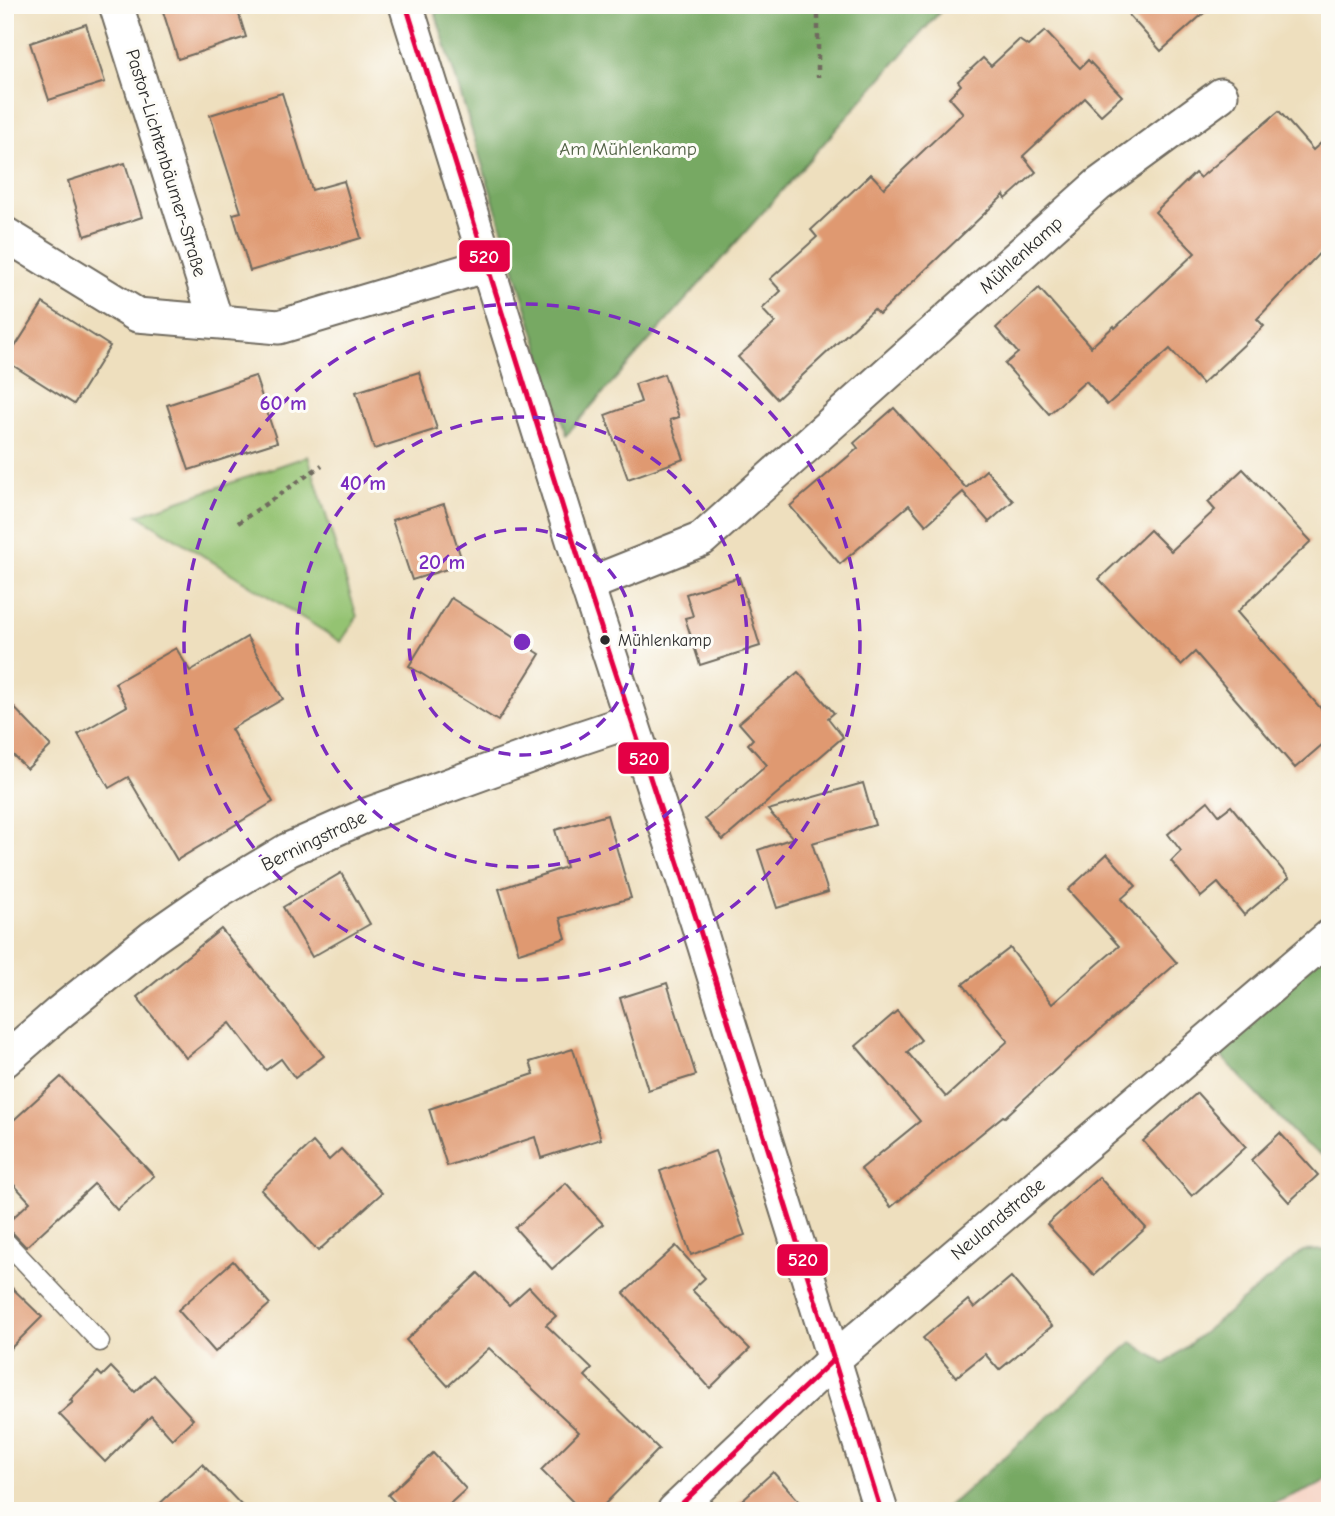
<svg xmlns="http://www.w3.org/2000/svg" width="1335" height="1516" font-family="'Comic Neue',sans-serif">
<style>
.built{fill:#f6d2c3}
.green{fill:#94c372;stroke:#60774e;stroke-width:2}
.forest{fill:#77a964;stroke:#516a48;stroke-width:2}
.building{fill:#df9971}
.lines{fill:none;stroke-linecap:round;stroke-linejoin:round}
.service-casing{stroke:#6f6a5e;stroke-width:21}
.minor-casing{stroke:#6f6a5e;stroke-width:37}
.path{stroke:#6f6a5e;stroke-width:4.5;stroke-dasharray:5 5;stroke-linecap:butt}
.service{stroke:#fff;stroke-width:18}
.minor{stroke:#fff;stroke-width:33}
.bus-1-casing{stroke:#fdfcf7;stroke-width:10}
.bus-1{stroke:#e40045;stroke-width:5}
.ring{fill:none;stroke:#7b2cbf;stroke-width:3.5;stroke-dasharray:12 9}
.bus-dot{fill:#2b2b2b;stroke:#fdfcf7;stroke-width:2.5}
.labels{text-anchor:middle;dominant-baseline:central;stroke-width:6;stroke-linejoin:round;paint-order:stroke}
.bus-label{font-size:17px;fill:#2b2b2b;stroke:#fdfcf7;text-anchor:start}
.park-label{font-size:19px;fill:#506044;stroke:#fdfcf7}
.street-label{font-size:19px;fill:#2b2b2b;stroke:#fdfcf7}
.centre{fill:#7b2cbf;stroke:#fdfcf7;stroke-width:3.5}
.ring-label{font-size:21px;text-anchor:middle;font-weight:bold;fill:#7b2cbf;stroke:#fdfcf7;stroke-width:6;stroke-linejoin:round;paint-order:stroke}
.line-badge{stroke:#fdfcf7;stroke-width:2.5}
.badge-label{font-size:19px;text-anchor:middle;font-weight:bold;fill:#fff}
</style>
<rect width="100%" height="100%" fill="#fdfcf7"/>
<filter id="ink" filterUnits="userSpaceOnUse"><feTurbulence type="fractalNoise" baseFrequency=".0143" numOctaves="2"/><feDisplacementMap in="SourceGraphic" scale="14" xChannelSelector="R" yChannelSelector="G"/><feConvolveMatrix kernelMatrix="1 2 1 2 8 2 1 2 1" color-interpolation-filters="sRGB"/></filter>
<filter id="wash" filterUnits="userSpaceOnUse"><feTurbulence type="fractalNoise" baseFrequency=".00686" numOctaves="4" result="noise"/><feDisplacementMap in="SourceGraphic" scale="28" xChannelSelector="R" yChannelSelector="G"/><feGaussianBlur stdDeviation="1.57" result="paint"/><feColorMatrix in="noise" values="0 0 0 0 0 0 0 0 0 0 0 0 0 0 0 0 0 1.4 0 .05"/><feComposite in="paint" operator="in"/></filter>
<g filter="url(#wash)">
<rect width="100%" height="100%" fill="#eedfbe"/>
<path class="built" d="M1330 1476V1511H1259L1260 1509 1322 1483Z"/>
<path class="green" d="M308 456 357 617 341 642 138 515Z"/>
<g class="forest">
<path d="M433 5H946L566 435Z"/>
<path d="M1330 936V1160L1304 1144 1207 1041Z"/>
<path d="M1330 1250V1476L1322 1483 1260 1509 1259 1511H941L957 1499 1132 1342 1165 1364 1303 1251Z"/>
</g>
<g id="blocks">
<g class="building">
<path d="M161 5H236L246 37 178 59Z"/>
<path d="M1120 5H1213L1161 51Z"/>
<path d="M86 24 105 82 49 100 30 43Z"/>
<path d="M1045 31 1080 68 1088 60 1122 96 1101 115 1085 98 1023 156 1036 172 1006 199 1004 195 879 314 874 309 777 399 738 357 775 323 762 309 781 291 770 279 817 237 811 230 871 174 884 188 963 113 949 97 961 85 958 81 983 58 991 66 1019 40 1028 46Z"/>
<path d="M282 93 312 190 344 181 361 238 250 271 233 214 241 212 210 115Z"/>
<path d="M1279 111 1313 150 1330 135V242L1257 319 1264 326 1202 384 1170 349 1107 405 1086 381 1049 414 1005 364 1018 353 996 328 1039 288 1091 347 1114 326 1115 328 1195 253 1155 212 1195 173 1200 178Z"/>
<path d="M125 163 142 217 85 236 68 181Z"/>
<path d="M43 303 110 346 74 404 6 361Z"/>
<path d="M419 372 437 429 374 449 356 392Z"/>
<path d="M664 374 679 417 670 420 684 459 628 479 605 415 641 402 635 384Z"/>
<path d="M255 376 277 442 189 470 167 405Z"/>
<path d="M894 408 966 488 986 470 1013 501 989 522 963 492 926 525 909 505 840 564 790 506 858 448 854 443Z"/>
<path d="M1243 469 1311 541 1237 612 1330 719V738L1295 768 1195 652 1181 665 1099 579 1150 530 1171 551 1215 510 1208 502Z"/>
<path d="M444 504 463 564 412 580 392 520Z"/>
<path d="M739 577 760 646 700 665 685 618 693 616 686 594Z"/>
<path d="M451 598 540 654 498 721 409 666Z"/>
<path d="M247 637 283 699 231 729 273 802 177 860 128 777 109 788 78 734 127 706 115 683 176 648 190 671Z"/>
<path d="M798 672 834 713 828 718 843 737 723 840 705 819 767 765 748 744 753 739 739 723Z"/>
<path d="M5 698 51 746 27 769 5 747Z"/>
<path d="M863 783 875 825 812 843 828 892 777 908 758 850 793 838 768 810Z"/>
<path d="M1208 801 1219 815 1231 806 1289 878 1244 915 1218 883 1201 897 1171 861 1181 851 1168 834Z"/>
<path d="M607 815 631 898 560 918 566 938 519 953 499 889 566 867 555 830Z"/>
<path d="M1107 854 1136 886 1121 899 1177 963 1078 1049 1005 1117 1003 1116 891 1207 861 1169 920 1121 856 1046 897 1011 921 1040 907 1052 946 1097 1008 1041 963 984 1010 948 1052 1004 1119 946 1068 890Z"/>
<path d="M341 873 370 924 312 957 283 907Z"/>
<path d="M221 929 324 1056 295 1078 281 1059 266 1070 230 1023 186 1058 137 997Z"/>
<path d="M667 983 696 1075 648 1090 620 998Z"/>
<path d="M573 1049 601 1139 541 1158 535 1137 447 1166 429 1109 534 1074 530 1062Z"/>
<path d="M61 1077 154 1176 117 1210 94 1184 26 1247 13 1233 5 1230V1225L30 1202 5 1175V1128Z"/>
<path d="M1197 1093 1246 1147 1192 1196 1143 1141Z"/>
<path d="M1280 1133 1318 1175 1289 1202 1251 1160Z"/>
<path d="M313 1142 329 1160 341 1149 382 1193 318 1251 261 1190Z"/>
<path d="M715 1151 745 1235 691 1255 660 1171Z"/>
<path d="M1099 1177 1146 1228 1094 1275 1047 1224Z"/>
<path d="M566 1183 603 1224 552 1269 515 1228Z"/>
<path d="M676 1246 705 1278 692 1290 750 1349 710 1388 624 1293Z"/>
<path d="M233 1261 270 1304 215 1352 178 1310Z"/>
<path d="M478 1273 509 1305 529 1287 556 1316 546 1325 592 1369 585 1376 659 1449 598 1511H582L541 1470 579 1432 489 1348 448 1386 406 1340Z"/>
<path d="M1011 1277 1052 1326 999 1370 985 1354 956 1377 923 1338 968 1300 974 1308Z"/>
<path d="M5 1281 42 1317 5 1354Z"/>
<path d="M111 1367 135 1392 153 1375 193 1419 172 1439 151 1416 105 1462 59 1414 73 1402 70 1400 98 1372 102 1376Z"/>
<path d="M433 1453 466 1489 442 1511H403L388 1495Z"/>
<path d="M202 1464 247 1511H152Z"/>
<path d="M773 1472 808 1511H730Z"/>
</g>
</g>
</g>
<g filter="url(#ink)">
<use href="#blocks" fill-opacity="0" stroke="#6f6a5e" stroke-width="2"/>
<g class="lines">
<defs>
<path id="service" d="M5 1241 100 1342"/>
<g id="minor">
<path d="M116 5 216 321"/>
<path d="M406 5 587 585 697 921 881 1511"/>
<path d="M5 234 137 315 279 327 487 265"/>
<path d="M587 585 702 539 1098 185 1221 95"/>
<path d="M5 1060 60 1012 152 938 218 892 288 850 367 815 565 743 631 721"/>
<path d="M674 1511 834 1359 1330 936"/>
</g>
</defs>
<use href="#service" class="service-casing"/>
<use href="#minor" class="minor-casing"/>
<g class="path">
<path d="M818 5V77"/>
<path d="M238 523 322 465"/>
</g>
<use href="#service" class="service"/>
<use href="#minor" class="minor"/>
<defs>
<g id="bus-1">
<path d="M406 5 587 585 697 921 881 1511"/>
<path d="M674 1511 834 1359"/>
</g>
</defs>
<use href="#bus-1" class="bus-1-casing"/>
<use href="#bus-1" class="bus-1"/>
</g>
</g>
<g class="ring">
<circle cx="522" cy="642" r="113"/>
<circle cx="522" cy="642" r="225"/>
<circle cx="522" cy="642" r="338"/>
</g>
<circle class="bus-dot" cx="605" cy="640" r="6"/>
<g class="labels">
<g class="bus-label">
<text x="618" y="640">Mühlenkamp</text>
</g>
<g class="park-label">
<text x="628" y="149">Am Mühlenkamp</text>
</g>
<g class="street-label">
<text transform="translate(166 163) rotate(73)">Pastor-Lichtenbäumer-Straße</text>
<text transform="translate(1021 255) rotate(-42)">Mühlenkamp</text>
<text transform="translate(314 841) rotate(-26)">Berningstraße</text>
<text transform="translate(998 1219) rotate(-40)">Neulandstraße</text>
</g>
</g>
<circle cx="522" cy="642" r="10" class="centre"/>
<g class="ring-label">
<text x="283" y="410">60 m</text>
<text x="363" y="490">40 m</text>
<text x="442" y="569">20 m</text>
</g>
<g class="line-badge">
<rect x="458" y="239" width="53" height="34" rx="7" fill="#e40045"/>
<rect x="617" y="741" width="53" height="34" rx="7" fill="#e40045"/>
<rect x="776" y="1243" width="53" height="34" rx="7" fill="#e40045"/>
</g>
<g class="badge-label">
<text x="484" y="263">520</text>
<text x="644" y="765">520</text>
<text x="803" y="1266">520</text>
</g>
<rect width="1335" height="1516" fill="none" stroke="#fdfcf7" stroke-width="28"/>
</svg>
